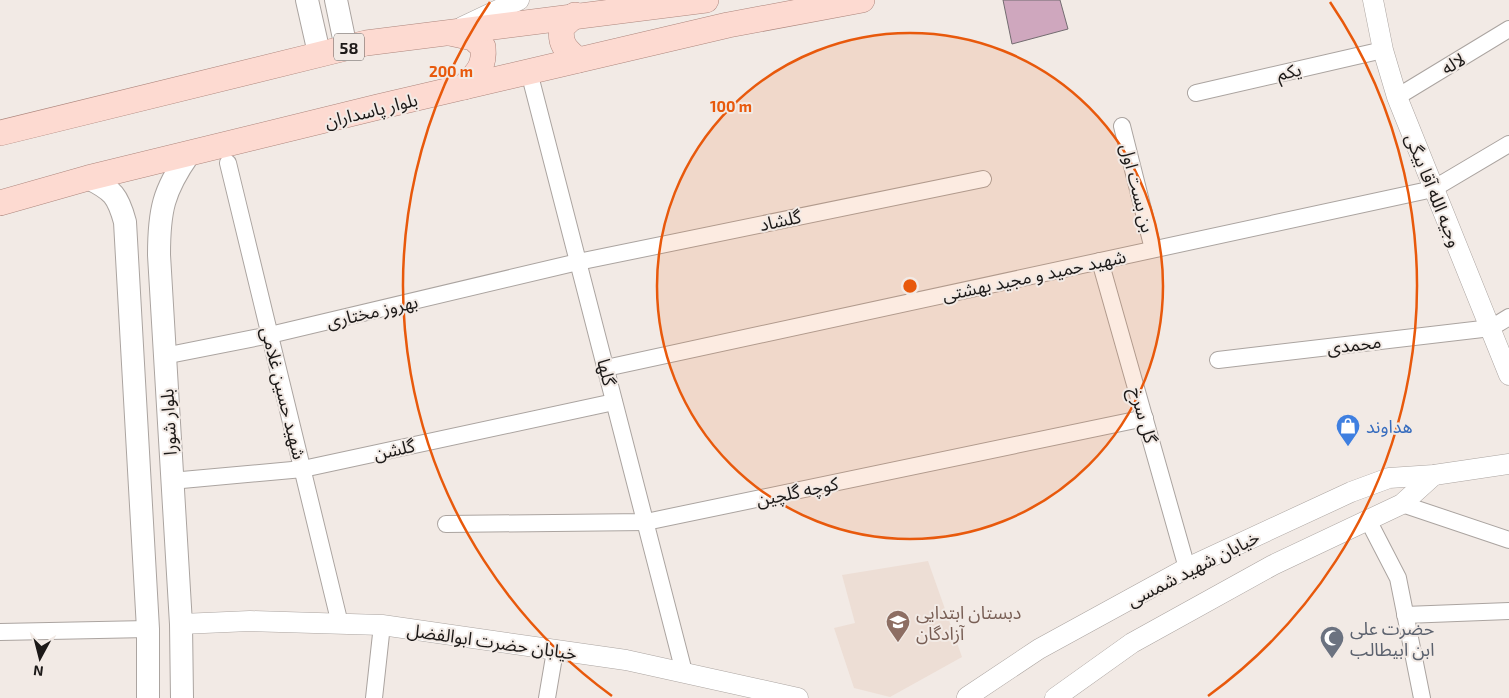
<svg xmlns="http://www.w3.org/2000/svg" width="1509" height="698" font-family="'Exo 2','Noto Sans Arabic',sans-serif">
<style>
.built{fill:#edded5}
.building{fill:#cfa7be;stroke:#736c70}
.lines{fill:none;stroke-linecap:round;stroke-linejoin:round}
.minor-casing{stroke:#aba4a0;stroke-width:18}
.tertiary-casing{stroke:#aba4a0;stroke-width:21}
.secondary-casing{stroke:#aba4a0;stroke-width:24}
.primary-casing{stroke:#ad867d;stroke-width:26}
.minor{stroke:#fff;stroke-width:16}
.tertiary{stroke:#fff;stroke-width:20}
.secondary{stroke:#fff;stroke-width:22}
.primary{stroke:#fddad1;stroke-width:25}
.ring{fill:none;stroke:#e8590c;stroke-width:2.5}
.labels{text-anchor:middle;dominant-baseline:central;stroke-width:4;stroke-linejoin:round;paint-order:stroke}
.shield{fill:#f2eae5;stroke:#5c5856;stroke-width:1}
.shield-label{font-size:16px;font-weight:bold;fill:#1c1918}
.street-label{font-size:18px;fill:#1c1918;stroke:#f2eae5}
.shop-label{font-size:18px;fill:#366cbe;stroke:#f2eae5;text-anchor:start}
.education-label{font-size:18px;fill:#785e54;stroke:#f2eae5;text-anchor:start}
.worship-label{font-size:18px;fill:#5b616d;stroke:#f2eae5;text-anchor:start}
.centre{fill:#e8590c;stroke:#f2eae5;stroke-width:2.5}
.ring-label{font-size:15px;text-anchor:middle;font-weight:bold;fill:#e8590c;stroke:#f2eae5;stroke-width:4;stroke-linejoin:round;paint-order:stroke}
</style>
<rect width="100%" height="100%" fill="#f2eae5"/>
<path class="built" d="M928 561 962 657 890 697 854 688 834 628 855 623 842 575Z"/>
<path class="building" d="M1003 0H1060L1068 29 1012 44Z"/>
<g class="lines">
<defs>
<g id="minor">
<path d="M529 72 684 672"/>
<path d="M1196 93 1383 50"/>
<path d="M1397 97 1509 29"/>
<path d="M1122 126 1153 249"/>
<path d="M228 163 340 624"/>
<path d="M1100 261 1187 568"/>
<path d="M164 356 270 335 578 262 983 179"/>
<path d="M1218 360 1491 328 1509 317"/>
<path d="M606 368 1433 189 1509 144"/>
<path d="M171 481 303 469 614 402"/>
<path d="M1402 504 1509 540"/>
<path d="M1368 520 1398 578 1422 698"/>
<path d="M446 524 646 522 1145 418"/>
<path d="M1405 615 1509 611"/>
<path d="M0 632 148 629"/>
<path d="M374 698 382 625"/>
<path d="M547 698 555 651"/>
</g>
<g id="tertiary">
<path d="M1373 0 1383 50 1397 97 1509 375"/>
<path d="M462 27 519 0"/>
<path d="M181 624 250 621 382 625 626 660 798 698"/>
<path d="M967 697 1039 649 1187 568 1351 492 1389 478 1434 475 1509 464"/>
<path d="M1055 698 1132 643 1273 565 1402 504 1434 475"/>
</g>
<g id="secondary">
<path d="M307 0 319 53"/>
<path d="M336 0 346 48"/>
<path d="M88 178C113 190 118 196 125 222L148 629V698"/>
<path d="M182 698 181 624 159 255C159 211 163 191 189 154"/>
</g>
<g id="primary">
<path d="M575 15 562 27C559 44 566 50 578 60"/>
<path d="M450 33 473 38 483 47C485 67 477 73 464 87"/>
<path d="M0 133 366 43 706 0"/>
<path d="M0 203 88 178 378 107 728 25 862 0"/>
</g>
</defs>
<use href="#minor" class="minor-casing"/>
<use href="#tertiary" class="tertiary-casing"/>
<use href="#secondary" class="secondary-casing"/>
<use href="#primary" class="primary-casing"/>
<use href="#minor" class="minor"/>
<use href="#tertiary" class="tertiary"/>
<use href="#secondary" class="secondary"/>
<use href="#primary" class="primary"/>
</g>
<circle cx="910" cy="286" r="253" fill="#e8590c" fill-opacity=".12"/>
<g class="ring">
<circle cx="910" cy="286" r="253"/>
<path d="M612 696A507 507 0 0 1 490 2M1330 2A507 507 0 0 1 1208 696"/>
</g>
<defs>
<symbol id="shop-pin" viewBox="-11 -11 22 30"><path d="M0 17L-7.5 6A9.5 9.5 0 1 1 7.5 6Z" fill="#3f7fe0" stroke="#f2eae5"/><path d="M-5-2.5h2.3a2.7 3.5 0 0 1 5.4 0H5L5.5 6h-11ZM-1.5-2.5h3a1.5 2.3 0 0 0-3 0Z" fill="#fff"/></symbol>
<symbol id="school-pin" viewBox="-11 -11 22 30"><path d="M0 17L-7.5 6A9.5 9.5 0 1 1 7.5 6Z" fill="#8d6e63" stroke="#f2eae5"/><path d="M0-5L7-2L0 1L-7-2ZM-4 1L0 2.5L4 1V4Q0 6-4 4Z" fill="#fff"/></symbol>
<symbol id="mosque-pin" viewBox="-11 -11 22 30"><path d="M0 17L-7.5 6A9.5 9.5 0 1 1 7.5 6Z" fill="#6b7280" stroke="#f2eae5"/><path d="M3.5-4.9A6 6 0 1 0 3.5 4.9A5 5 0 1 1 3.5-4.9Z" fill="#fff"/></symbol>
</defs>
<g fill-rule="evenodd">
<use href="#shop-pin" x="1334" y="412" width="28" height="38"/>
<use href="#school-pin" x="884" y="608" width="28" height="38"/>
<use href="#mosque-pin" x="1318" y="624" width="28" height="38"/>
</g>
<g class="labels">
<rect class="shield" x="334" y="33.5" width="30" height="27" rx="4"/>
<g class="shield-label">
<text x="349" y="47">58</text>
</g>
<g class="street-label">
<text transform="translate(1453 63) rotate(-31)">لاله</text>
<text transform="translate(1289 71) rotate(-13)">یکم</text>
<text transform="translate(371 110) rotate(-14)">بلوار پاسداران</text>
<text transform="translate(1138 188) rotate(76)">بن بست اول</text>
<text transform="translate(1434 190) rotate(68)">وجیه الله آقا بیگی</text>
<text transform="translate(780 220) rotate(-12)">گلشاد</text>
<text transform="translate(1034 275) rotate(-12)">شهید حمید و مجید بهشتی</text>
<text transform="translate(372 311) rotate(-13)">بهروز مختاری</text>
<text transform="translate(1354 344) rotate(-7)">محمدی</text>
<text transform="translate(607 372) rotate(76)">گلها</text>
<text transform="translate(284 393) rotate(76)">شهید حسین غلامی</text>
<text transform="translate(1144 415) rotate(74)">گل سرخ</text>
<text transform="translate(168 422) rotate(-93)">بلوار شورا</text>
<text transform="translate(394 449) rotate(-12)">گلشن</text>
<text transform="translate(797 491) rotate(-12)">کوچه گلچین</text>
<text transform="translate(1193 568) rotate(-27)">خیابان شهید شمسی</text>
<text transform="translate(492 641) rotate(8)">خیابان حضرت ابوالفضل</text>
</g>
<g class="shop-label">
<text x="1366" y="426">هداوند</text>
</g>
<g class="education-label">
<text x="916" y="612">دبستان ابتدایی<tspan x="916" dy="21">آزادگان</tspan></text>
</g>
<g class="worship-label">
<text x="1350" y="628">حضرت علی<tspan x="1350" dy="21">ابن ابیطالب</tspan></text>
</g>
</g>
<circle cx="910" cy="286" r="8" class="centre"/>
<g class="ring-label">
<text x="451" y="77">200 m</text>
<text x="731" y="112">100 m</text>
</g>
<g transform="translate(40 658) rotate(187)" stroke="#f2eae5" stroke-width="4" paint-order="stroke">
<path d="M0-4L9 19L0 12L-9 19Z" fill="#1c1918"/>
<text y="-8" font-size="14" font-weight="bold" text-anchor="middle" fill="#1c1918">N</text>
</g>
</svg>
